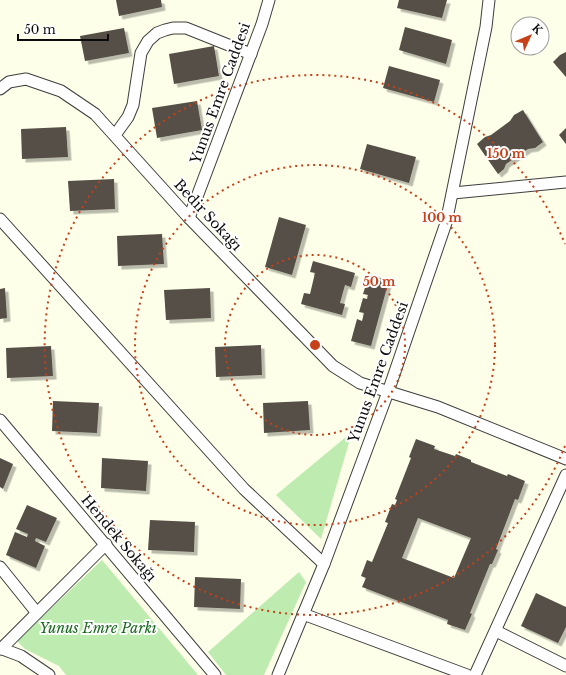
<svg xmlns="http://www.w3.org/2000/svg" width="566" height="675" font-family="'Libre Baskerville',serif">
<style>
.green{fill:#beecb0}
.building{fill:#545046;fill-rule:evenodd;filter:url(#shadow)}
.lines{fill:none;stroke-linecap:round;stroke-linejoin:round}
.street-casing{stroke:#3e3e3e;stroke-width:13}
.street{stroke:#fff;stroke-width:11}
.ring{fill:none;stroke:#c64018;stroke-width:2;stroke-dasharray:2 4}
.labels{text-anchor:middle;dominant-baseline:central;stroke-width:4;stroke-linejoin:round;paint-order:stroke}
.street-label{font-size:14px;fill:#0b0b0b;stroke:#fff}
.park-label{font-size:14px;font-style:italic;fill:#17671c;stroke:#fff}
.centre{fill:#c64018;stroke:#fff;stroke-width:2}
.ring-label{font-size:12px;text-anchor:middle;font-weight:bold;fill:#c64018;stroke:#fff;stroke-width:4;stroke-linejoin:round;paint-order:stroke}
</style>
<defs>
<filter id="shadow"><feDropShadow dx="3.5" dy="3.5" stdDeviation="0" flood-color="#0004"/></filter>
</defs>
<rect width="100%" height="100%" fill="#fdffe9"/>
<g class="green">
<path d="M352 432 321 539 276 495Z"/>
<path d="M102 560 198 675H66L59 666 25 649 17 641Z"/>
<path d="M299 572 306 582 264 675H226L208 652Z"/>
</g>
<g class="building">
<path d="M116 0H161L162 7 119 16Z"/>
<path d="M399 0H447L442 18 397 8Z"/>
<path d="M405 27 452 40 446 64 399 50Z"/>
<path d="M124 28 129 53 85 61 80 36Z"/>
<path d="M214 46 219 76 174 84 169 54Z"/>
<path d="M566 52V77L553 62 560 55Z"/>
<path d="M389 66 440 80 434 102 383 88Z"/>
<path d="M197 101 202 130 157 138 152 108Z"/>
<path d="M523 110 543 142 535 148 528 149 506 164 504 169 498 174 477 144 485 137 491 135 510 121 514 115Z"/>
<path d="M66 127 68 157 22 159 21 129Z"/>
<path d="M566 128V144L559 135Z"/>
<path d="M367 144 416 157 409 183 360 169Z"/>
<path d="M114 179 115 209 70 211 68 181Z"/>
<path d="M279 217 306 225 292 275 265 267Z"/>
<path d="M162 234 164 264 118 266 117 236Z"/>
<path d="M313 261 355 273 351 287 345 285 340 303 345 304 342 315 301 304 304 293 310 294 315 273 310 272Z"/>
<path d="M369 275 389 280 371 346 351 341 357 319 362 321 364 313 359 312 363 298 367 299 368 295 363 294Z"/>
<path d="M5 288 7 318 0 319V289Z"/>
<path d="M210 288 211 318 166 320 164 290Z"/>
<path d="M261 345 262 375 216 377 215 347Z"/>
<path d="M51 346 53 376 7 378 6 348Z"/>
<path d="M53 401 99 403 97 433 52 431Z"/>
<path d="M308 401 310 430 264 433 263 403Z"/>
<path d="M416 439 435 446 434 449 455 456 456 454 471 460V462L507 476 508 474 525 481 518 500 515 499 496 549 498 550 492 564H490L470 613 472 614 465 630 447 624 448 620 362 587 366 578 361 576 367 560 372 562 388 523 385 522 392 504 395 505 397 500 395 499 411 458 409 457ZM418 518 471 538 454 578 402 558Z"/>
<path d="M0 458 13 464 3 489 0 487Z"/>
<path d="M102 458 148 461 146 491 101 488Z"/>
<path d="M27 505 57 518 46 542 36 538 35 541 45 546 36 568 6 555 15 532 27 537 28 534 16 529Z"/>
<path d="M150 520 195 522 194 552 148 550Z"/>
<path d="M195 577 241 579 240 609 194 607Z"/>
<path d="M536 593 566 607V627L558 643 521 626Z"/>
</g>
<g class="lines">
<defs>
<g id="street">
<path d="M0 89 9 82 26 79 61 91 95 114 189 218 333 366 360 383 438 407 566 459"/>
<path d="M115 135 128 117 133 105 141 53 148 41 157 33 165 30 173 28H186L251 54"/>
<path d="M453 193 566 182"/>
<path d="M189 218 262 24 269 0"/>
<path d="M0 219 244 489 324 564"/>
<path d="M0 420 215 675"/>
<path d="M0 567 37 613"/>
<path d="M303 614 467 675"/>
<path d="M496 631 566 666"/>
<path d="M0 648 21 656 49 675"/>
<path d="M1 649 106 544"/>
<path d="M278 675 324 564 388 392 446 223 486 27 489 0"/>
<path d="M475 675 566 475"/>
</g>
</defs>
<use href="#street" class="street-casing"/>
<use href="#street" class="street"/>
</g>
<g class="ring">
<circle cx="315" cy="345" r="90"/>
<circle cx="315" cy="345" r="180"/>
<path d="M565 446A270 270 0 1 1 565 244"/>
</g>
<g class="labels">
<g class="street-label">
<text transform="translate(220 93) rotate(-70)">Yunus Emre Caddesi</text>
<text transform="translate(208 215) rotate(47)">Bedir Sokağı</text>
<text transform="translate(378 372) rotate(-70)">Yunus Emre Caddesi</text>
<text transform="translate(119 538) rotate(50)">Hendek Sokağı</text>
</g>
<g class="park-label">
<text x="98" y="628">Yunus Emre Parkı</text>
</g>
</g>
<circle cx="315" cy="345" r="6" class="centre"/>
<g class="ring-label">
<text x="506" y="158">150 m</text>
<text x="442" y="222">100 m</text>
<text x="379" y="286">50 m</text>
</g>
<g transform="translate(530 36) rotate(46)"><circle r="19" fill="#ffffff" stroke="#9d9d9d"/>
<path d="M0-3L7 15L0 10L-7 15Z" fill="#c64018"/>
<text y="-6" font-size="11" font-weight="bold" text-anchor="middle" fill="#0b0b0b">K</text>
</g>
<path d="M18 34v6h90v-6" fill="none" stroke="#0b0b0b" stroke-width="2"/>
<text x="24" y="34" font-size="12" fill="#0b0b0b" stroke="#ffffff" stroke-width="3" paint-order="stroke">50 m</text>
</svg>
